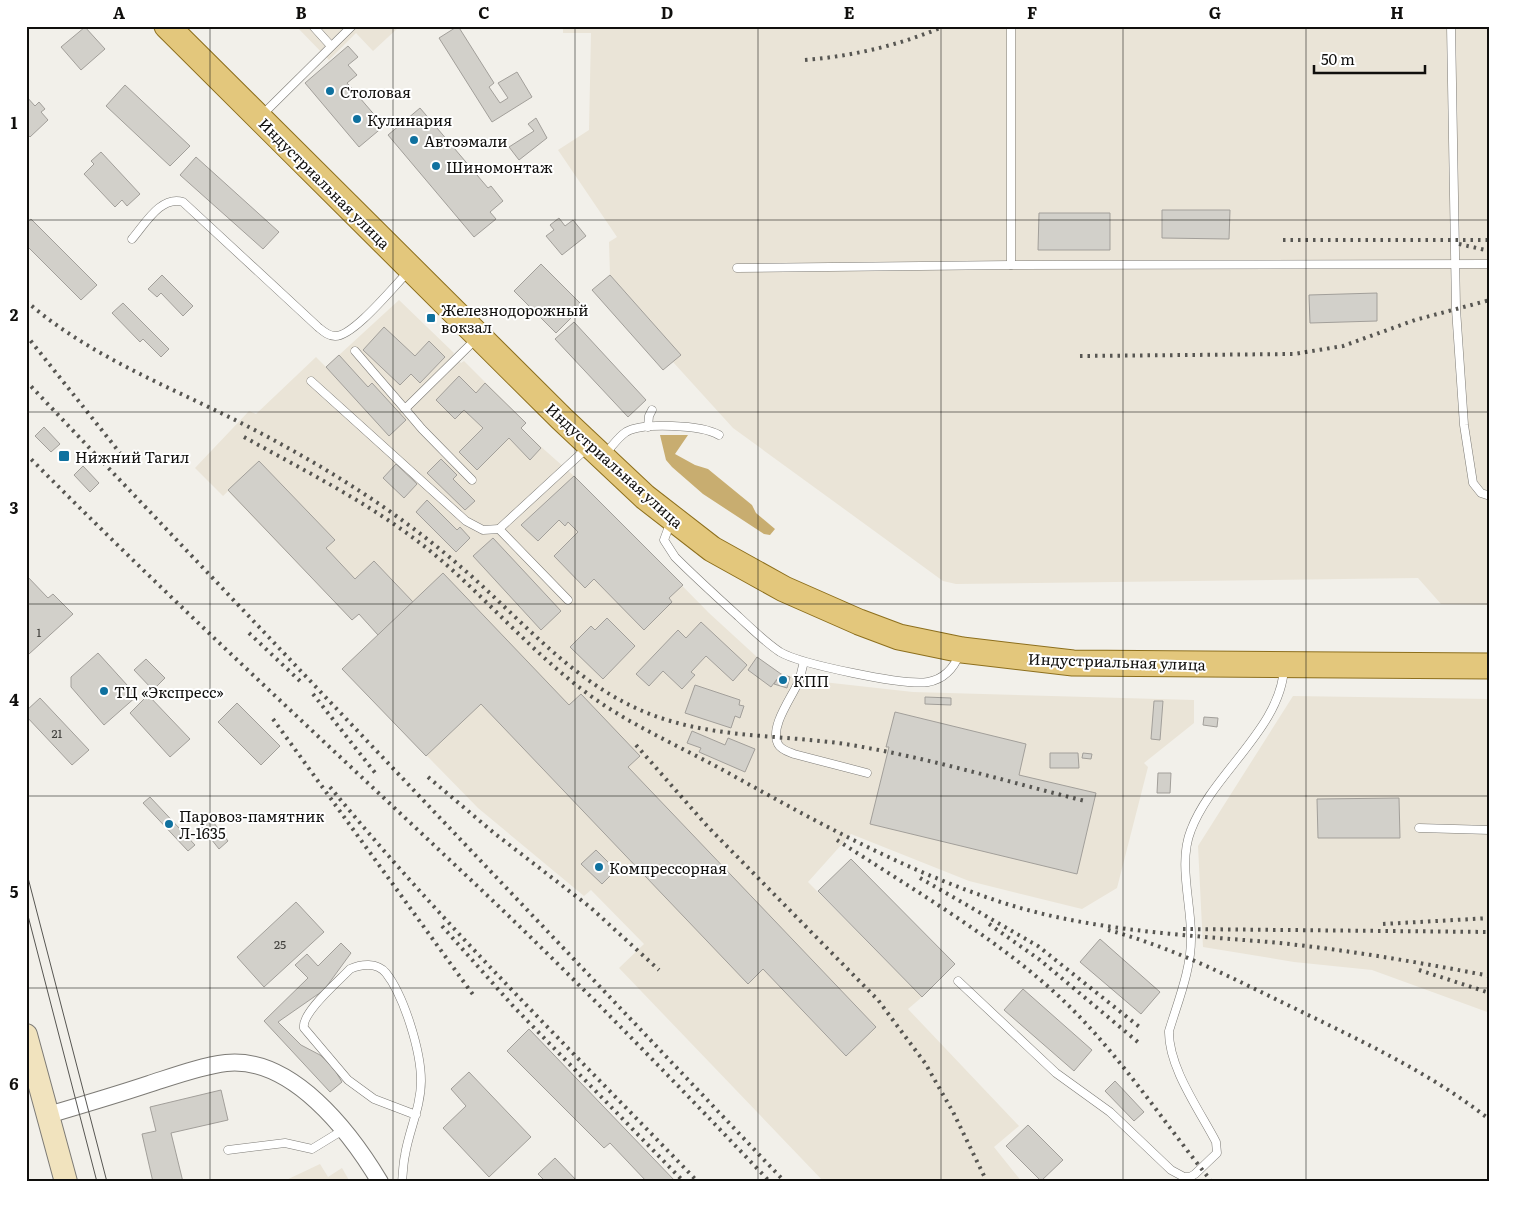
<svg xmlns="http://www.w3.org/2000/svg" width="1516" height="1208" font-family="Literata,serif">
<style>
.built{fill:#eae4d7}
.forest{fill:#c8ad70}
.building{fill:#d2d0ca;stroke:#a29f9a}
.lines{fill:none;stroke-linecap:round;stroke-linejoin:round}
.service-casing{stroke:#7d7b76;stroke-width:9}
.minor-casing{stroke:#7d7b76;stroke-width:18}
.secondary-casing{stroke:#7d7b76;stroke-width:24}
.primary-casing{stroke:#8d6f1d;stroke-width:27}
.service{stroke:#fff;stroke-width:8}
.minor{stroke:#fff;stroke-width:16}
.secondary{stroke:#f1e3be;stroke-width:22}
.primary{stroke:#e3c77c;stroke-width:25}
.tram{stroke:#575652;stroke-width:1}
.rail{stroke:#575652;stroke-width:4;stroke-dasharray:2.5 5;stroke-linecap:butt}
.grid{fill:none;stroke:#100f0d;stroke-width:1;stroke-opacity:0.55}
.poi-dot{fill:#0f719f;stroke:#fff;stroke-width:2}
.labels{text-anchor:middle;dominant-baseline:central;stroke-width:4;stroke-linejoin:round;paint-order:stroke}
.number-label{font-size:12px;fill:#403f3c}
.poi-label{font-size:15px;fill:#100f0d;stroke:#fff;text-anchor:start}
.street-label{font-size:15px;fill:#100f0d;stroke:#fff}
.neatline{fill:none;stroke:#100f0d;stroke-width:2}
.grid-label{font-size:16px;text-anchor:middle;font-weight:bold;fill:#100f0d}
</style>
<rect width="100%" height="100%" fill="#f2f0ea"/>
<g class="built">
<path d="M296 26H400L373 51 356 33 329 60Z"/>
<path d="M563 26H1490V605L1441 604 1418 578 956 584 943 581 733 428 673 362 680 354 610 275 609 242 617 237 558 150 589 130 591 33H563Z"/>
<path d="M399 300 454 353 453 355 461 363 464 361 526 423 521 429 574 476 709 613 757 657 781 674 814 681 913 692 1194 700V723L1144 763 1148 767 1117 888 1082 909 969 881 851 834 808 882 922 997 908 1009 1019 1126 994 1147 1022 1182H824L619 968 644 944 591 890 584 896 478 808 342 669 378 635 359 614 352 620 228 491 223 496 195 468 249 411 256 414 316 357 326 367Z"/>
<path d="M1293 696 1490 699V1013L1372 970 1294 962 1203 947 1198 846Z"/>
<path d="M320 1164 328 1177 342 1168 350 1182H282Z"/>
</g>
<path class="forest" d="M660 435H688L675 454 695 465 708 469 752 505 756 513 775 529 770 535 764 534 703 494 672 467 666 460Z"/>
<g class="building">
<path d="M458 26 494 83 489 87 500 103 508 98 498 83 517 72 532 97 492 122 439 38Z"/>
<path d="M85 27 105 49 81 70 61 47Z"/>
<path d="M348 46 358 57 348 65 357 75 347 83 384 126 359 147 305 83Z"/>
<path d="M125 85 190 146 170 166 106 106Z"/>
<path d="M26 96 35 106 39 102 45 109 41 112 48 120 30 137 26 133Z"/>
<path d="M420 108 488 188 491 186 503 201 490 212 496 219 474 237 388 135Z"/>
<path d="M536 118 547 138 519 160 509 147 534 131 528 124Z"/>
<path d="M101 152 140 194 127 206 122 200 115 207 84 174 94 164 91 161Z"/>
<path d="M196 157 279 232 263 249 180 175Z"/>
<path d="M1162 210H1230L1229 239 1162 238Z"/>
<path d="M1039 213H1110V250H1038Z"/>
<path d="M559 218 565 226 573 220 586 236 562 255 546 236 554 230 550 225Z"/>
<path d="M31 219 97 285 81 300 26 245V223Z"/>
<path d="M541 264 583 306 556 333 514 291Z"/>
<path d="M162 275 193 306 183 316 161 293 157 297 148 289Z"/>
<path d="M610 275 681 355 663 370 592 290Z"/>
<path d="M1377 293V321L1310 323 1309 295Z"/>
<path d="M123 303 169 349 161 357 143 339 140 342 112 313Z"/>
<path d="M574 322 646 400 628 417 555 339Z"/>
<path d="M384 327 415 356 429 341 445 357 420 383 411 374 400 385 363 350Z"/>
<path d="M339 355 368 387 372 383 406 420 389 436 326 367Z"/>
<path d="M459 376 476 393 485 383 526 423 521 428 541 448 530 460 509 438 477 470 459 452 483 428 464 410 455 419 436 400Z"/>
<path d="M44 427 60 444 51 452 35 436Z"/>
<path d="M441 459 457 475 453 479 475 501 465 510 427 473Z"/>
<path d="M259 461 335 540 326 548 355 579 374 561 413 602 378 635 359 614 352 620 228 490Z"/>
<path d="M396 464 417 484 404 498 383 478Z"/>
<path d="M83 466 99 483 90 492 74 475Z"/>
<path d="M574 476 683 585 669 598 672 602 644 630 594 579 585 588 554 556 578 532 568 522 565 526 559 520 538 541 521 525Z"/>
<path d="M427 500 457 530 460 527 470 538 456 552 416 512Z"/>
<path d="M493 538 561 611 541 630 473 556Z"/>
<path d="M443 573 569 705 581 694 640 756 628 767 876 1027 846 1056 763 969 748 984 481 704 426 756 342 669Z"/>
<path d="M26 575 48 598 53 594 73 614 29 654 26 651Z"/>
<path d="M607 618 635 646 603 679 570 647 591 626 595 630Z"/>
<path d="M701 622 747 665 733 681 706 656 691 672 695 675 682 689 663 671 649 686 636 674 678 630 686 638Z"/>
<path d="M98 653 137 696 104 725 71 687V677Z"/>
<path d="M757 657 781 674 771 687 748 670Z"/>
<path d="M146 659 165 678 153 690 134 670Z"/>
<path d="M781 674 790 677 787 688 774 684Z"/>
<path d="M695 685 740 700 739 705 744 706 740 718 735 716 731 728 685 713Z"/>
<path d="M148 695 190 739 170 757 130 713Z"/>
<path d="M925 697 951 698V705L925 704Z"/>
<path d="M40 698 89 750 72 765 26 716V711Z"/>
<path d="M1154 701H1163L1160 740 1151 739Z"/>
<path d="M237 703 280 746 261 765 218 722Z"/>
<path d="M895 712 1026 744 1019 775 1096 793 1077 874 870 824 889 747H886Z"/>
<path d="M1204 717 1218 718 1217 727 1203 725Z"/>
<path d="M692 731 725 745 728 738 755 749 745 772 699 752 701 748 687 743Z"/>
<path d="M1050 753H1078L1079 768H1050Z"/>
<path d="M1083 753 1092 754 1091 759 1082 758Z"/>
<path d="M1158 773H1171L1170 793H1157Z"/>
<path d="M150 797 195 845 188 851 143 803Z"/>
<path d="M1399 798 1400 838H1318L1317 799Z"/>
<path d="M210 818 228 841 219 849 200 825Z"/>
<path d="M596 850 616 870 602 884 581 864Z"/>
<path d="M851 859 955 964 922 997 818 891Z"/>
<path d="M296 902 324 932 264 987 237 957Z"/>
<path d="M1100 939 1160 992 1141 1014 1080 962Z"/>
<path d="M341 943 351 953 324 990 278 1022 301 1045 320 1055 333 1067 342 1082 330 1092 264 1021 308 978 295 965 307 954 318 966Z"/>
<path d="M1023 989 1092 1050 1074 1071 1004 1010Z"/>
<path d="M529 1029 676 1182H647L610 1143 604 1148 507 1051Z"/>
<path d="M469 1072 531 1137 489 1177 443 1128 466 1106 451 1089Z"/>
<path d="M1115 1081 1144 1112 1134 1121 1105 1091Z"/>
<path d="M221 1090 228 1120 171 1133 183 1182H153L142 1134 156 1131 150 1107Z"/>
<path d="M1028 1125 1063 1160 1041 1181 1006 1146Z"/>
<path d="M555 1158 578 1182H546L538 1174Z"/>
</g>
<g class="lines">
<defs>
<g id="service">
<path d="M313 26 331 46"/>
<path d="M1011 26V265"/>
<path d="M1451 26 1456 309 1464 425 1473 483 1481 493 1490 496"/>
<path d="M262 115 352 26"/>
<path d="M132 239C145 224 161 195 183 202L318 327C323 331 328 336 335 336 353 337 394 286 408 272"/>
<path d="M737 268 1011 265 1490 264"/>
<path d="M355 351 405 409 476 339"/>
<path d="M311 381 466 521 483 530 499 529"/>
<path d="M405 409 422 429 472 480"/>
<path d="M648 427 649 416 652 410"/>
<path d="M604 455C611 448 618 437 626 432 643 422 702 425 719 435"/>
<path d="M671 521 664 540 675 557C696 578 717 597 739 617 752 629 765 642 780 652 800 664 905 686 928 682 945 679 954 668 960 653"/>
<path d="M568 600 499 529 587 448"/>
<path d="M804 662C802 668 801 675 799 681 792 697 769 727 778 744 781 750 789 752 794 754L867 773"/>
<path d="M1419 828 1490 830"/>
<path d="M958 981 1056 1073 1110 1112 1171 1170 1184 1177H1190L1195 1174 1217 1153 1216 1142C1200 1111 1168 1067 1169 1031 1178 1001 1192 968 1191 935 1191 902 1178 862 1191 830 1212 774 1282 727 1284 667"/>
<path d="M228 1150 285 1143 312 1149 343 1130"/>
<path d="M402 1182C403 1173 403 1164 405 1155 409 1130 421 1107 421 1081 421 1051 404 996 386 973 377 962 361 964 350 969 339 981 301 1013 304 1028L348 1080 374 1099 416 1115"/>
</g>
<path id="minor" d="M48 1115C82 1105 116 1095 149 1084 174 1076 201 1066 226 1063 292 1056 350 1132 380 1182"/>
<path id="secondary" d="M26 1035 66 1182"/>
<path id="primary" d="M167 26 562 419 645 497 712 549 784 589 859 622 899 637 962 650 1073 663 1490 666"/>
</defs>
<use href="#service" class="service-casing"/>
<use href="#minor" class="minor-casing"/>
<use href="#secondary" class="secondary-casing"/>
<use href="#primary" class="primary-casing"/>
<use href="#service" class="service"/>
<use href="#minor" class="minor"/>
<use href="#secondary" class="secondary"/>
<use href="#primary" class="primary"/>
<g class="tram">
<path d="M26 870 107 1182"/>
<path d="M26 908 97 1182"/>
</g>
<g class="rail">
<path d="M805 60C854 56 900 45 945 26"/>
<path d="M1283 240H1490"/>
<path d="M1459 244 1490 251"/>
<path d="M26 301C90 357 171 387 245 425 321 464 397 511 461 567 525 622 579 691 661 718 720 738 783 735 845 744 926 757 1005 781 1085 801"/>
<path d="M26 335 120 453"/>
<path d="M1080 356 1294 354 1343 346 1415 320 1490 300"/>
<path d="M26 381 785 1182"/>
<path d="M244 437C307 472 373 505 429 550 483 594 528 649 584 691 626 723 677 745 723 770 815 821 906 872 1007 904 1090 930 1182 935 1269 942 1343 949 1417 962 1490 976"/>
<path d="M26 454C171 601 323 740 472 881 575 978 673 1080 770 1182"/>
<path d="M249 633 302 683"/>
<path d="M313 694 376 774"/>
<path d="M273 719 474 996"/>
<path d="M636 745 708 827 878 1000 925 1063 953 1112 987 1182"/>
<path d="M428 777 494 833 590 907 659 970"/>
<path d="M330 787C444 926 573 1052 698 1182"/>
<path d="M837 840C915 891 1009 945 1074 1011 1125 1063 1166 1125 1212 1182"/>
<path d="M920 878 1038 946 1142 1029"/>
<path d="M989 924 1040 960 1139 1043"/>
<path d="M1383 924 1490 918"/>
<path d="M442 926 513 1006 684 1182"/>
<path d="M1183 929 1490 932"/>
<path d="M1108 930C1175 948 1234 979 1296 1009 1363 1042 1431 1073 1490 1120"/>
<path d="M1419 970 1490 993"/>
</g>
</g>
<path class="grid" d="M210 26V1182M393 26V1182M575 26V1182M758 26V1182M941 26V1182M1123 26V1182M1306 26V1182M26 220H1490M26 412H1490M26 604H1490M26 796H1490M26 988H1490"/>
<g class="poi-dot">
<circle cx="330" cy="91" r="5"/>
<circle cx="357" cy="119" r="5"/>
<circle cx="414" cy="140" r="5"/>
<circle cx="436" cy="166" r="5"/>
<rect x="426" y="313" width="10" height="10" rx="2.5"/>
<rect x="58" y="450" width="12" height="12" rx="2.5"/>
<circle cx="783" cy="680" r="5"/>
<circle cx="104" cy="691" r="5"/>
<circle cx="169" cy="824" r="5"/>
<circle cx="599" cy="867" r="5"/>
</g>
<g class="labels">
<g class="number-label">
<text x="39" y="632">1</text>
<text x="57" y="733">21</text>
<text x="280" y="944">25</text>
</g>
<g class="poi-label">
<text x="340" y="91">Столовая</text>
<text x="367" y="119">Кулинария</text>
<text x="424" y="140">Автоэмали</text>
<text x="446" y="166">Шиномонтаж</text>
<text x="441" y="309">Железнодорожный<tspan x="441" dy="17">вокзал</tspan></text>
<text x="75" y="456">Нижний Тагил</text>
<text x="793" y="680">КПП</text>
<text x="114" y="691">ТЦ «Экспресс»</text>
<text x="179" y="815">Паровоз-памятник<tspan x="179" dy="17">Л-1635</tspan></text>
<text x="609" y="867">Компрессорная</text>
</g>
<g class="street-label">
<text transform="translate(325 183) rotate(45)">Индустриальная улица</text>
<text transform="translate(615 465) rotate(42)">Индустриальная улица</text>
<text transform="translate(1117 661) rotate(2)">Индустриальная улица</text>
</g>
</g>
<rect width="1516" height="1208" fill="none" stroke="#ffffff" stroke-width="55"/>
<path d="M1314 65v8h111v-8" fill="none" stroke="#100f0d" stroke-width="2.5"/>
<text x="1321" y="65" font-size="15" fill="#100f0d" stroke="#ffffff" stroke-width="4" paint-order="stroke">50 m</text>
<rect x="28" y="28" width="1460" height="1152" class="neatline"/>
<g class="grid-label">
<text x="119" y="19">A</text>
<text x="301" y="19">B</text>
<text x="484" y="19">C</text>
<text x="667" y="19">D</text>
<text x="849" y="19">E</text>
<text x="1032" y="19">F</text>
<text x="1215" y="19">G</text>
<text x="1397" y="19">H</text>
<text x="14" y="129">1</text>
<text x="14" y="321">2</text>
<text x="14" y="514">3</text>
<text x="14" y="706">4</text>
<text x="14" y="898">5</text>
<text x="14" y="1090">6</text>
</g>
</svg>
